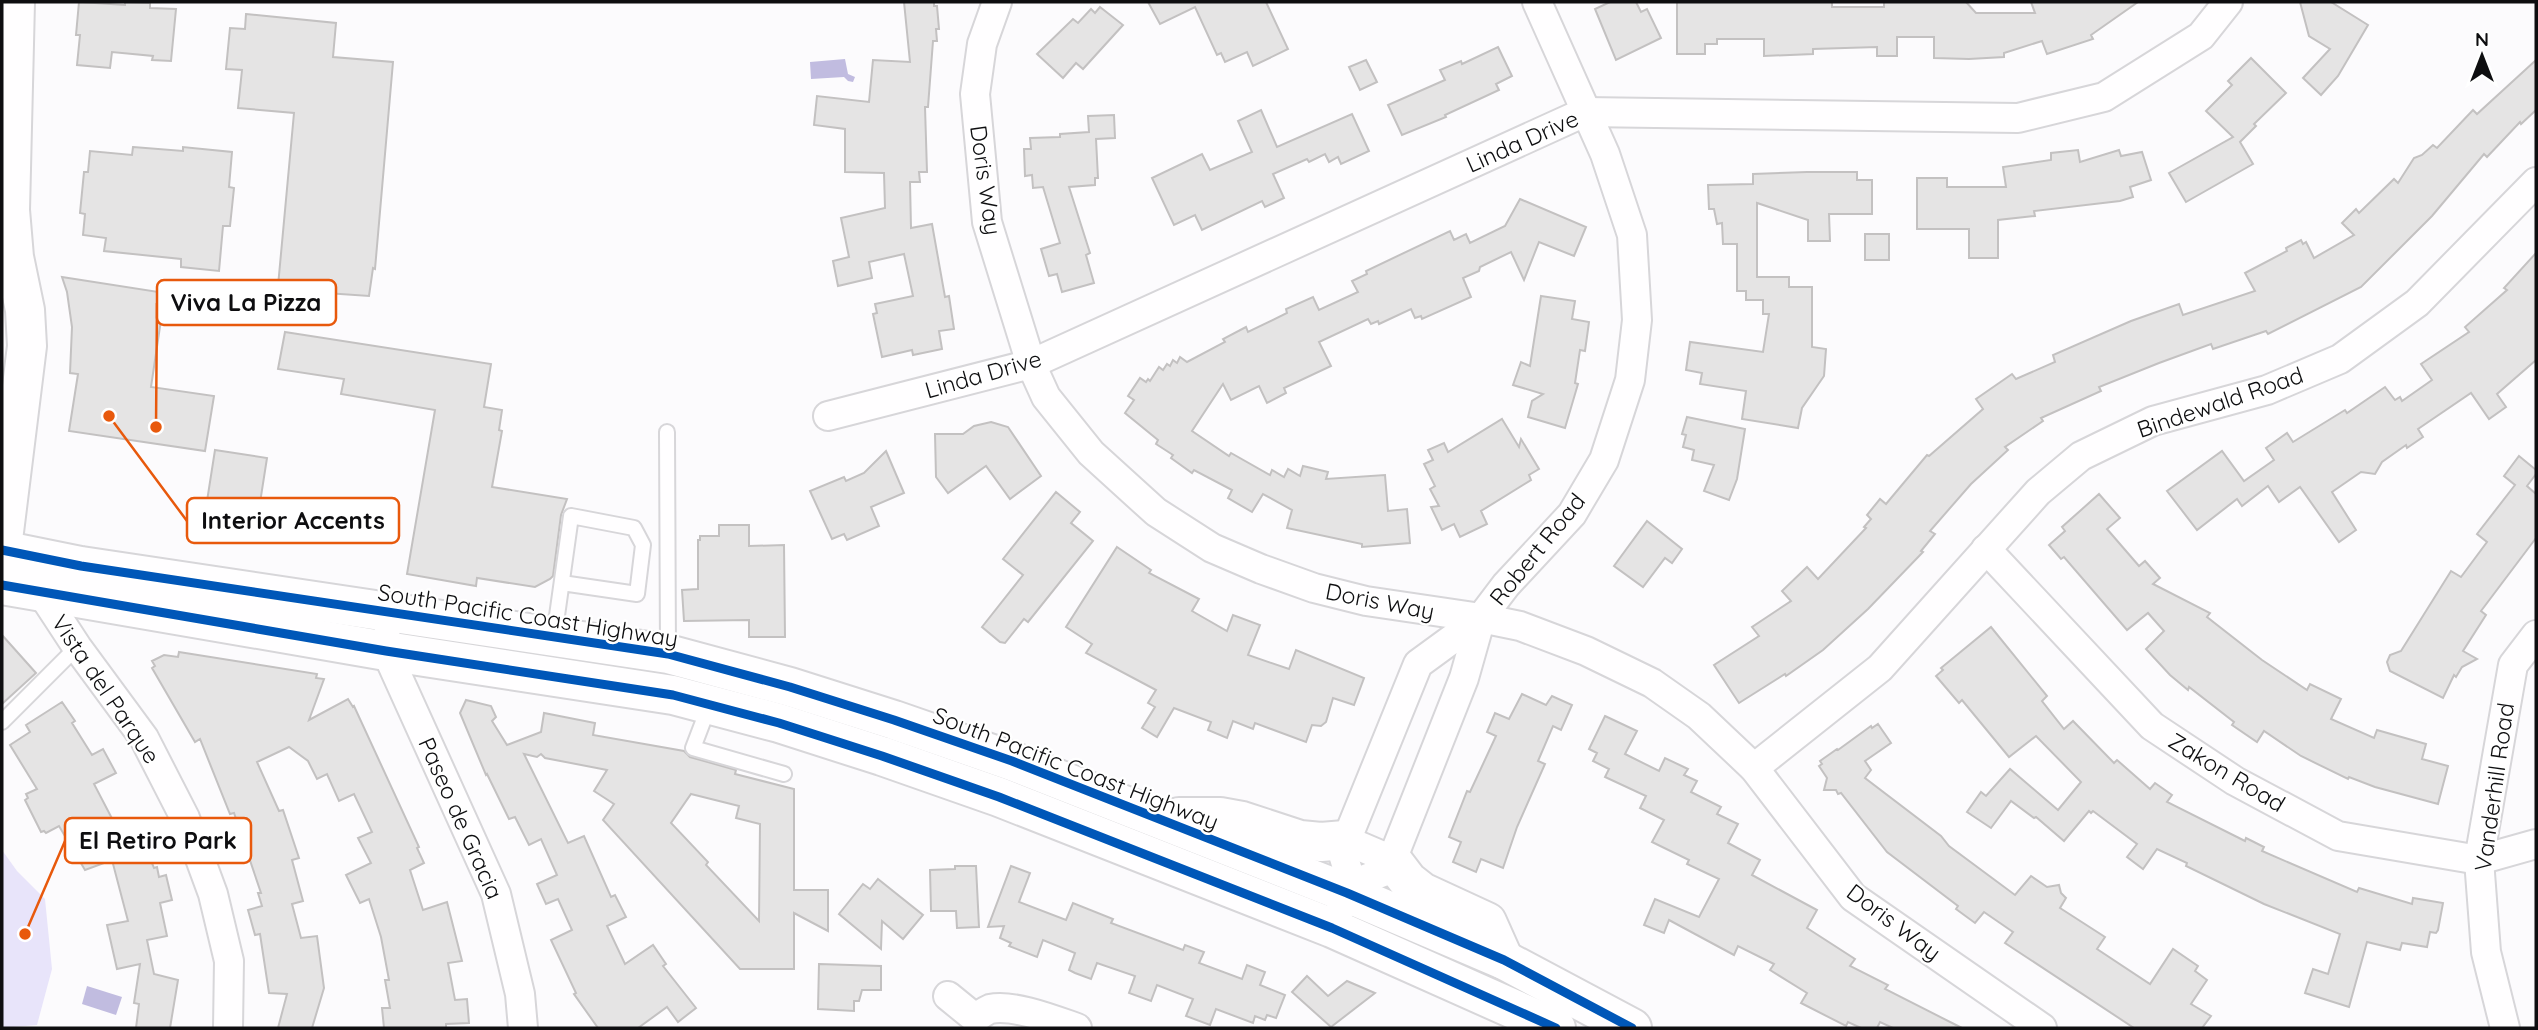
<svg xmlns="http://www.w3.org/2000/svg" width="2538" height="1030" font-family="Quicksand,sans-serif">
<style>
.green{fill:#e8e4fa}
.water{fill:#c1bce0}
.building{fill:#e5e4e4;stroke:#c3c1c1;stroke-width:2;fill-rule:evenodd}
.lines{fill:none;stroke-linecap:round;stroke-linejoin:round}
.service-casing{stroke:#d7d6d9;stroke-width:18}
.minor-casing{stroke:#d7d6d9;stroke-width:32}
.secondary-casing{stroke:#d7d6d9;stroke-width:42}
.trunk-casing{stroke:#d7d6d9;stroke-width:42}
.service{stroke:#fffeff;stroke-width:14}
.minor{stroke:#fffeff;stroke-width:28}
.secondary{stroke:#fffeff;stroke-width:38}
.trunk{stroke:#fffeff;stroke-width:38}
.cycleway-casing{stroke:#fff;stroke-width:13}
.cycleway{stroke:#0057b8;stroke-width:9}
.labels{text-anchor:middle;dominant-baseline:central;stroke-width:5;stroke-linejoin:round;paint-order:stroke}
.street-label{font-size:23px;fill:#0e0e10;stroke:#fff}
.leader{fill:none;stroke:#e8590c;stroke-width:2.5}
.callout-dot{fill:#e8590c;stroke:#fff;stroke-width:2.5}
.callout{fill:#fff;stroke:#e8590c;stroke-width:2.5}
.callout-label{font-size:24px;text-anchor:middle;font-weight:bold;fill:#0e0e10}
</style>
<rect width="100%" height="100%" fill="#fcfbfd"/>
<path class="green" d="M2 850 17 871 45 899 52 969 37 1025 2 1028Z"/>
<g class="water">
<path d="M845 59 848 74 855 77 853 82 848 81 844 77 811 79 810 62Z"/>
<path d="M87 986 122 997 116 1015 82 1004Z"/>
</g>
<g class="building">
<path d="M79 2 125 5V2L150 3V8L176 9 171 61 152 60 153 56 112 52 110 68 77 65 80 35H76Z"/>
<path d="M904 2H934V6H937L939 29H936L937 41H933L928 107H925L927 172H919L920 182H910L911 228 932 224 945 297 949 296 954 329 939 331 942 349 913 355 912 350 882 357 873 314 877 313 875 304 913 296 904 254 869 262 872 278 838 286 833 261 849 257 841 218 885 208 884 173 845 172V129L814 125 817 96 869 102 873 60 910 62Z"/>
<path d="M1148 2H1266L1288 49 1253 66 1247 52 1225 62 1221 53 1217 55 1195 7 1160 24Z"/>
<path d="M1610 2H1636L1641 12 1647 9 1661 38 1616 60 1595 9Z"/>
<path d="M1677 2H1832V7H1884V2H1966L1976 13H2035L2031 2H2138L2091 35 2093 39 2047 54 2042 41 2004 53V57L1969 59 1934 58V37H1897V56H1877V47L1813 49V54L1764 56V39H1717V44H1705V54H1677Z"/>
<path d="M2300 2H2331L2368 25 2338 76 2321 95 2303 78 2330 49 2309 36Z"/>
<path d="M1100 7 1123 25 1083 69 1076 63 1063 78 1037 54 1073 19 1078 23 1091 9 1095 13Z"/>
<path d="M246 14 336 23 333 57 393 62 375 269 373 268 369 296 297 291V288L278 286 294 113 238 108 242 70 226 69 230 28 245 29Z"/>
<path d="M1498 47 1512 76 1496 84 1499 90 1445 115 1446 117 1402 135 1388 105 1445 80 1440 70 1461 61 1462 64Z"/>
<path d="M2251 58 2286 93 2254 124 2256 126 2240 142 2253 164 2186 202 2169 173 2233 137 2206 111 2232 85 2228 81Z"/>
<path d="M1366 60 1377 82 1360 90 1349 67Z"/>
<path d="M2536 60V110L2521 124 2520 122 2487 157 2484 154 2432 216 2361 287 2268 334 2266 331 2213 349 2211 344 2159 363 2099 387 2101 391 2041 418 2043 421 2005 447 2008 450 1971 484 1930 531 1935 534 1921 551 1923 552 1868 609 1823 650 1786 676 1785 674 1739 703 1714 665 1759 636 1752 627 1791 601 1782 591 1807 567 1818 579 1866 528 1864 527 1871 519 1867 515 1880 499 1886 504 1927 455 1929 456 1983 409 1976 399 2012 374 2016 379 2055 362 2053 355 2131 321 2179 304 2183 315 2255 291 2245 273 2287 251 2286 248 2301 240 2303 244 2306 242 2314 258 2354 235 2342 223 2356 209 2359 213 2394 179 2398 183 2414 158 2422 155 2433 145 2437 148 2473 110 2477 114Z"/>
<path d="M1261 110 1277 147 1352 114 1369 151 1341 164 1338 157 1329 162 1325 154 1309 162 1307 159 1273 174 1284 198 1265 207 1262 201 1202 230 1195 215 1174 225 1152 178 1202 154 1210 170 1252 152 1238 121Z"/>
<path d="M1114 115 1115 138 1096 139 1098 178H1095V185L1069 187 1090 253 1086 255 1094 283 1062 292 1057 274 1049 276 1041 249 1060 243 1043 187 1033 188 1032 175 1025 176 1024 149H1031L1030 138 1060 137V134L1089 132 1088 116Z"/>
<path d="M133 147 183 151V147L232 152 229 187 234 188 230 226H223L219 271 181 267V259L104 251 106 238 83 235 85 214 80 213 84 172H88L90 151 132 155Z"/>
<path d="M2078 150 2080 162 2119 150 2121 156 2142 152 2151 180 2130 187 2133 197 2120 201 2034 211 2035 216 1998 220V258H1969V229H1917V178H1947V187H2006L2003 167 2051 160V153Z"/>
<path d="M1807 172H1857V180H1872V214H1829L1830 241H1808V220L1757 203V277H1789V287H1812V347L1826 349 1824 376 1802 408 1798 428 1742 419 1746 391 1700 384 1702 373 1686 370 1690 342 1763 352 1769 314H1763V300H1746V291H1737V244H1723L1722 223 1717 224 1714 209H1709L1708 185 1753 184V174Z"/>
<path d="M1520 199 1586 227 1574 256 1539 242 1524 280 1511 252 1480 267 1479 271 1463 278 1471 297 1422 319 1421 316 1415 318 1411 309 1379 324 1378 321 1371 324 1368 319 1319 342 1331 366 1284 388 1286 393 1267 403 1259 386 1231 400 1223 384 1192 431 1229 456 1231 453 1270 475 1272 470 1284 477 1288 469 1300 476 1303 466 1328 472 1326 479 1385 475 1388 511 1407 509 1410 543 1362 547V544L1287 528 1292 510 1263 494 1252 512 1228 498 1232 490 1194 470 1192 473 1171 458 1173 455 1156 444 1158 440 1125 413 1134 400 1128 396 1140 378 1146 382 1148 379 1150 381 1159 367 1163 370 1167 364 1170 366 1173 360 1177 363 1180 357 1187 362 1225 342 1223 339 1246 327 1248 332 1287 313 1286 309 1313 297 1319 310 1358 292 1352 281 1367 274 1366 271 1450 231 1454 240 1466 234 1470 243 1505 226Z"/>
<rect x="1865" y="234" width="24" height="26"/>
<path d="M2536 253V360L2497 394 2506 407 2489 419 2471 393 2418 429 2423 437 2407 448 2406 445 2382 462 2375 474 2361 472 2332 492 2356 530 2339 542 2300 487 2279 502 2268 486 2242 506 2237 499 2197 530 2167 491 2222 451 2244 481 2274 460 2266 448 2287 433 2293 442 2345 410 2347 413 2385 387 2395 400 2400 397 2402 401 2432 380 2421 364 2469 332 2465 327 2507 290 2504 288Z"/>
<path d="M62 277 165 293 151 387 214 396 205 451 69 431 78 374 70 373 72 327 67 292Z"/>
<path d="M1541 296 1575 301 1572 319 1589 322 1585 351 1580 350 1575 383 1578 384 1565 428 1528 417 1532 401 1543 394 1513 385 1521 362 1530 366Z"/>
<path d="M285 332 491 364 484 407 502 410 499 430 502 431 492 487 567 499 561 515 553 576 550 579 535 587 477 578 476 586 407 574 435 410 341 394 344 379 278 369Z"/>
<path d="M1687 417 1745 429 1737 479 1729 500 1704 491 1714 465 1692 460 1694 450 1683 447 1686 435 1682 434Z"/>
<path d="M1502 419 1519 447 1521 439 1539 469 1529 475 1531 480 1481 511 1487 524 1460 537 1454 524 1442 530 1431 507 1439 506 1430 489 1435 486 1424 464 1433 460 1428 450 1444 443 1448 452Z"/>
<path d="M991 422 1008 427 1041 476 1010 499 986 466 948 493 936 477 935 434H963L974 426Z"/>
<path d="M215 450 267 458 254 541 202 533Z"/>
<path d="M886 451 904 493 871 507 879 526 847 540 844 534 832 539 810 491 844 477 846 481 864 473Z"/>
<path d="M2519 456 2536 470V474L2527 486 2536 494V538L2481 611 2486 615 2463 651 2477 659 2462 667 2456 677 2454 675 2443 698 2390 671 2387 662 2390 655 2401 651 2451 571 2461 577 2487 542 2477 534 2515 485 2504 476Z"/>
<path d="M1056 492 1080 512 1071 523 1093 541 1028 622 1024 619 1005 643 1000 642 982 627 1023 575 1003 559Z"/>
<path d="M2099 494 2120 518 2107 529 2139 566 2145 561 2160 578 2153 584 2210 613 2207 617 2262 660 2307 690 2310 684 2341 699 2331 719 2374 738 2377 730 2426 744 2422 759 2448 766 2438 804 2375 787 2349 777 2348 779 2301 756 2264 731 2257 742 2232 725 2234 722 2189 687 2188 690 2170 675 2146 649 2164 631 2148 613 2127 630 2064 557 2061 559 2049 545 2065 531 2062 527Z"/>
<path d="M1647 521 1682 549 1672 563 1665 558 1643 587 1614 566Z"/>
<path d="M719 525H749V546L784 545 785 637H749V620L684 621 682 590 698 589V540H700V536H719Z"/>
<path d="M1117 547 1151 570 1149 573 1199 599 1192 611 1227 631 1233 615 1260 625 1248 655 1289 669 1296 650 1364 678 1354 705 1333 698 1326 722 1321 726 1312 725 1306 742 1255 723 1253 729 1233 721 1227 738 1208 730 1211 722 1174 708 1157 737 1142 728 1155 707 1148 703 1156 690 1086 653 1092 644 1066 627Z"/>
<path d="M1991 627 2047 696 2042 701 2064 729 2073 721 2114 763 2117 760 2150 789 2155 783 2172 795 2167 802 2245 841 2246 838 2264 847 2262 851 2357 892 2359 888 2412 904 2413 898 2443 903 2438 930 2436 933 2430 932 2427 947 2402 943 2400 950 2367 942 2349 1007 2305 993 2313 969 2328 974 2340 934 2264 904 2186 866 2187 863 2157 849 2143 869 2127 857 2137 844 2093 811 2091 813 2089 811 2064 841 2036 817 2034 818 2011 801 1991 828 1967 812 1981 792 1986 796 2010 769 2058 810 2081 782 2036 736 2009 757 1962 700 1959 703 1936 676 1943 670 1941 668Z"/>
<path d="M2 635 36 673 2 704Z"/>
<path d="M179 652 317 674 316 678 324 679 309 720 348 699 353 707 354 706 419 847 417 848 424 863 410 870 423 910 447 902 462 961 448 963 455 1000 467 999 469 1023 446 1024V1028H384L382 1008H390L385 980H389L381 937 369 899 360 903 346 875 371 863 358 838 372 832 354 794 339 801 327 774 317 779 308 761 289 747 257 762 279 811 283 810 299 858 292 860 303 901 292 904 301 938 317 936 324 988 312 1028H278L287 994 269 993 260 934 255 935 248 910 262 906 258 893H261L234 813 230 814 200 739 195 742 152 668 155 666 152 661 164 655 178 657Z"/>
<path d="M1522 694 1546 705 1552 696 1572 705 1561 730 1553 726 1538 761 1545 764 1517 827 1503 868 1481 859 1476 872 1453 862 1461 842 1449 837 1467 791 1470 792 1496 736 1487 732 1495 713 1509 719Z"/>
<path d="M466 700 491 706 496 717 492 721 507 745 541 732 544 713 595 723 593 735 684 751 690 757 736 770 735 774 794 789V890H828V931L794 913V969H740L603 820 614 804 594 791 607 770 545 758 541 754 537 757 524 754 568 843 584 836 611 897 615 895 626 917 607 926 625 964 653 945 666 964 663 966 696 1008 678 1022 667 1007 638 1028H598L574 994 576 993 551 940 572 930 558 899 546 904 537 884 557 875 541 839 529 845 515 817 509 819 487 774 486 775 460 713ZM691 794 739 806 736 818 760 824 759 921 706 865 708 862 671 823Z"/>
<path d="M62 702 75 721 72 723 92 755 103 749 116 773 94 784 119 832 136 825 154 868 157 867 159 877 166 875 172 900 160 903 167 936 147 940 154 974 178 980 170 1028H136L139 1004 134 1003 140 964 117 969 107 925 128 921 112 860 85 870 59 826 46 833 44 831 41 832 25 800 28 798 26 794 37 789 10 745 30 732 26 725Z"/>
<path d="M1605 716 1637 731 1625 754 1659 771 1665 758 1688 769 1684 775 1697 781 1691 792 1721 807 1717 814 1738 824 1728 843 1760 860 1752 875 1817 910 1807 928 1855 959 1850 966 1888 985 1885 989 1962 1028H1893L1880 1022 1877 1028H1861L1848 1022 1846 1026 1801 1003 1807 993 1770 970 1774 964 1738 946 1734 955 1669 920 1664 933 1644 925 1655 899 1699 917 1719 879 1687 864 1689 860 1652 842 1664 820 1640 808 1646 796 1605 777 1609 769 1593 761 1597 753 1589 749Z"/>
<path d="M1878 724 1891 743 1865 761 1871 770 1865 778 1941 836 1949 846 2015 895 2031 876 2047 887 2059 885 2061 893 2066 898 2060 908 2105 937 2097 949 2150 984 2173 949 2198 966 2195 971 2207 980 2191 1004 2211 1016 2202 1028H2134L2005 943 2013 932 1984 912 1975 923 1956 909 1958 906 1887 852 1841 793 1838 794 1836 790H1824L1827 778 1819 766 1822 764 1820 761 1837 749 1838 750 1871 726 1872 728Z"/>
<path d="M955 866H976L979 927 957 928 956 911H931L930 870 955 869Z"/>
<path d="M1011 866 1030 873 1019 902 1066 920 1073 903 1113 919 1111 923 1183 950 1185 945 1204 952 1199 963 1242 979 1247 965 1265 972 1260 985 1285 995 1276 1018 1267 1015 1265 1020 1255 1016 1253 1023 1216 1009 1210 1025 1186 1016 1193 999 1157 985 1151 1001 1129 993 1135 976 1097 963 1091 979 1075 973 1069 970 1075 953 1043 940 1037 957 1009 946 1011 943 1000 938 1004 926 988 927Z"/>
<path d="M878 879 923 915 903 939 882 921 881 949 839 914 863 884 870 889Z"/>
<path d="M819 964 881 966V990H862L859 1001H854V1011L818 1009Z"/>
<path d="M1307 976 1328 996 1347 981 1375 993 1331 1027 1292 992Z"/>
</g>
<g class="lines">
<defs>
<g id="service">
<path d="M667 432 668 653"/>
<path d="M554 637 571 516 634 528 643 545 637 594 562 583"/>
<path d="M709 706 693 748 784 774"/>
<path d="M2 722 77 647"/>
</g>
<g id="minor">
<path d="M997 2 982 44 975 94 987 222 1031 364 1046 397 1091 453 1156 512 1212 548 1261 569 1314 588 1366 601 1481 618 1520 626 1586 651 1652 683 1699 716 1754 768 1853 897 2042 1028"/>
<path d="M828 416 1031 364 1585 112 2018 118 2104 97 2201 36 2228 2"/>
<path d="M1986 549 2152 726 2235 781 2338 836 2479 860 2536 844"/>
<path d="M41 592 77 647 144 738 185 818 213 894 229 961 228 1028"/>
<path d="M386 638V651L496 894 520 994 523 1028"/>
<path d="M1754 768 1880 668 2038 492 2081 456 2153 421 2267 390 2340 359 2417 303 2536 182"/>
<path d="M1345 840 1392 860"/>
<path d="M1352 884 1386 871 1392 860 1464 678 1481 618"/>
<path d="M1341 907 1352 884 1342 851 1418 664 1481 618 1506 585 1572 514 1604 460 1630 380 1637 320 1632 235 1605 154 1537 2"/>
<path d="M948 996 975 1018C980 1015 985 1011 990 1009 1014 1004 1054 1020 1077 1028"/>
<path d="M2505 1028 2486 952 2479 860 2513 665 2536 635"/>
</g>
<path id="secondary" d="M2 548 27 346 25 310 14 257 10 210 15 2"/>
<g id="trunk">
<path d="M2 550 81 566 668 654 790 687 894 720 1012 761 1347 893 1504 960 1632 1028"/>
<path d="M2 585 386 651 673 695 779 723 882 756 999 797 1332 928 1556 1028"/>
<path d="M1179 817H1220L1242 821 1300 840 1321 842 1345 840"/>
<path d="M1392 860 1408 881 1422 892 1487 922 1504 960"/>
</g>
</defs>
<use href="#service" class="service-casing"/>
<use href="#minor" class="minor-casing"/>
<use href="#secondary" class="secondary-casing"/>
<use href="#trunk" class="trunk-casing"/>
<use href="#service" class="service"/>
<use href="#minor" class="minor"/>
<use href="#secondary" class="secondary"/>
<use href="#trunk" class="trunk"/>
<defs>
<g id="cycleway">
<path d="M2 550 81 566 668 654 790 687 894 720 1012 761 1347 893 1504 960 1632 1028"/>
<path d="M2 585 386 651 673 695 779 723 882 756 999 797 1332 928 1556 1028"/>
</g>
</defs>
<use href="#cycleway" class="cycleway-casing"/>
<use href="#cycleway" class="cycleway"/>
</g>
<g class="labels">
<g class="street-label">
<text transform="translate(1522 141) rotate(-24)">Linda Drive</text>
<text transform="translate(986 180) rotate(82)">Doris Way</text>
<text transform="translate(983 374) rotate(-16)">Linda Drive</text>
<text transform="translate(2220 402) rotate(-19)">Bindewald Road</text>
<text transform="translate(1537 549) rotate(-51)">Robert Road</text>
<text transform="translate(1380 601) rotate(11)">Doris Way</text>
<text transform="translate(528 615) rotate(9)">South Pacific Coast Highway</text>
<text transform="translate(106 689) rotate(56)">Vista del Parque</text>
<text transform="translate(1076 768) rotate(21)">South Pacific Coast Highway</text>
<text transform="translate(2227 772) rotate(31)">Zakon Road</text>
<text transform="translate(2494 787) rotate(-82)">Vanderhill Road</text>
<text transform="translate(461 818) rotate(66)">Paseo de Gracia</text>
<text transform="translate(1894 922) rotate(37)">Doris Way</text>
</g>
</g>
<path class="leader" d="M156 427L157 303M109 416L187 521M25 934L65 841"/>
<g class="callout-dot">
<circle cx="156" cy="427" r="7"/>
<circle cx="109" cy="416" r="7"/>
<circle cx="25" cy="934" r="7"/>
</g>
<g class="callout">
<rect x="157" y="280" width="179" height="45" rx="7"/>
<rect x="187" y="498" width="212" height="45" rx="7"/>
<rect x="65" y="818" width="186" height="45" rx="7"/>
</g>
<g class="callout-label">
<text x="246" y="311">Viva La Pizza</text>
<text x="293" y="529">Interior Accents</text>
<text x="158" y="849">El Retiro Park</text>
</g>
<rect width="2538" height="1030" fill="none" stroke="#0e0e10" stroke-width="7"/>
<g transform="translate(2482 56)" stroke="#ffffff" stroke-width="5" paint-order="stroke">
<path d="M0-5L12 26L0 18L-12 26Z" fill="#0e0e10"/>
<text y="-10" font-size="19" font-weight="bold" text-anchor="middle" fill="#0e0e10">N</text>
</g>
</svg>
